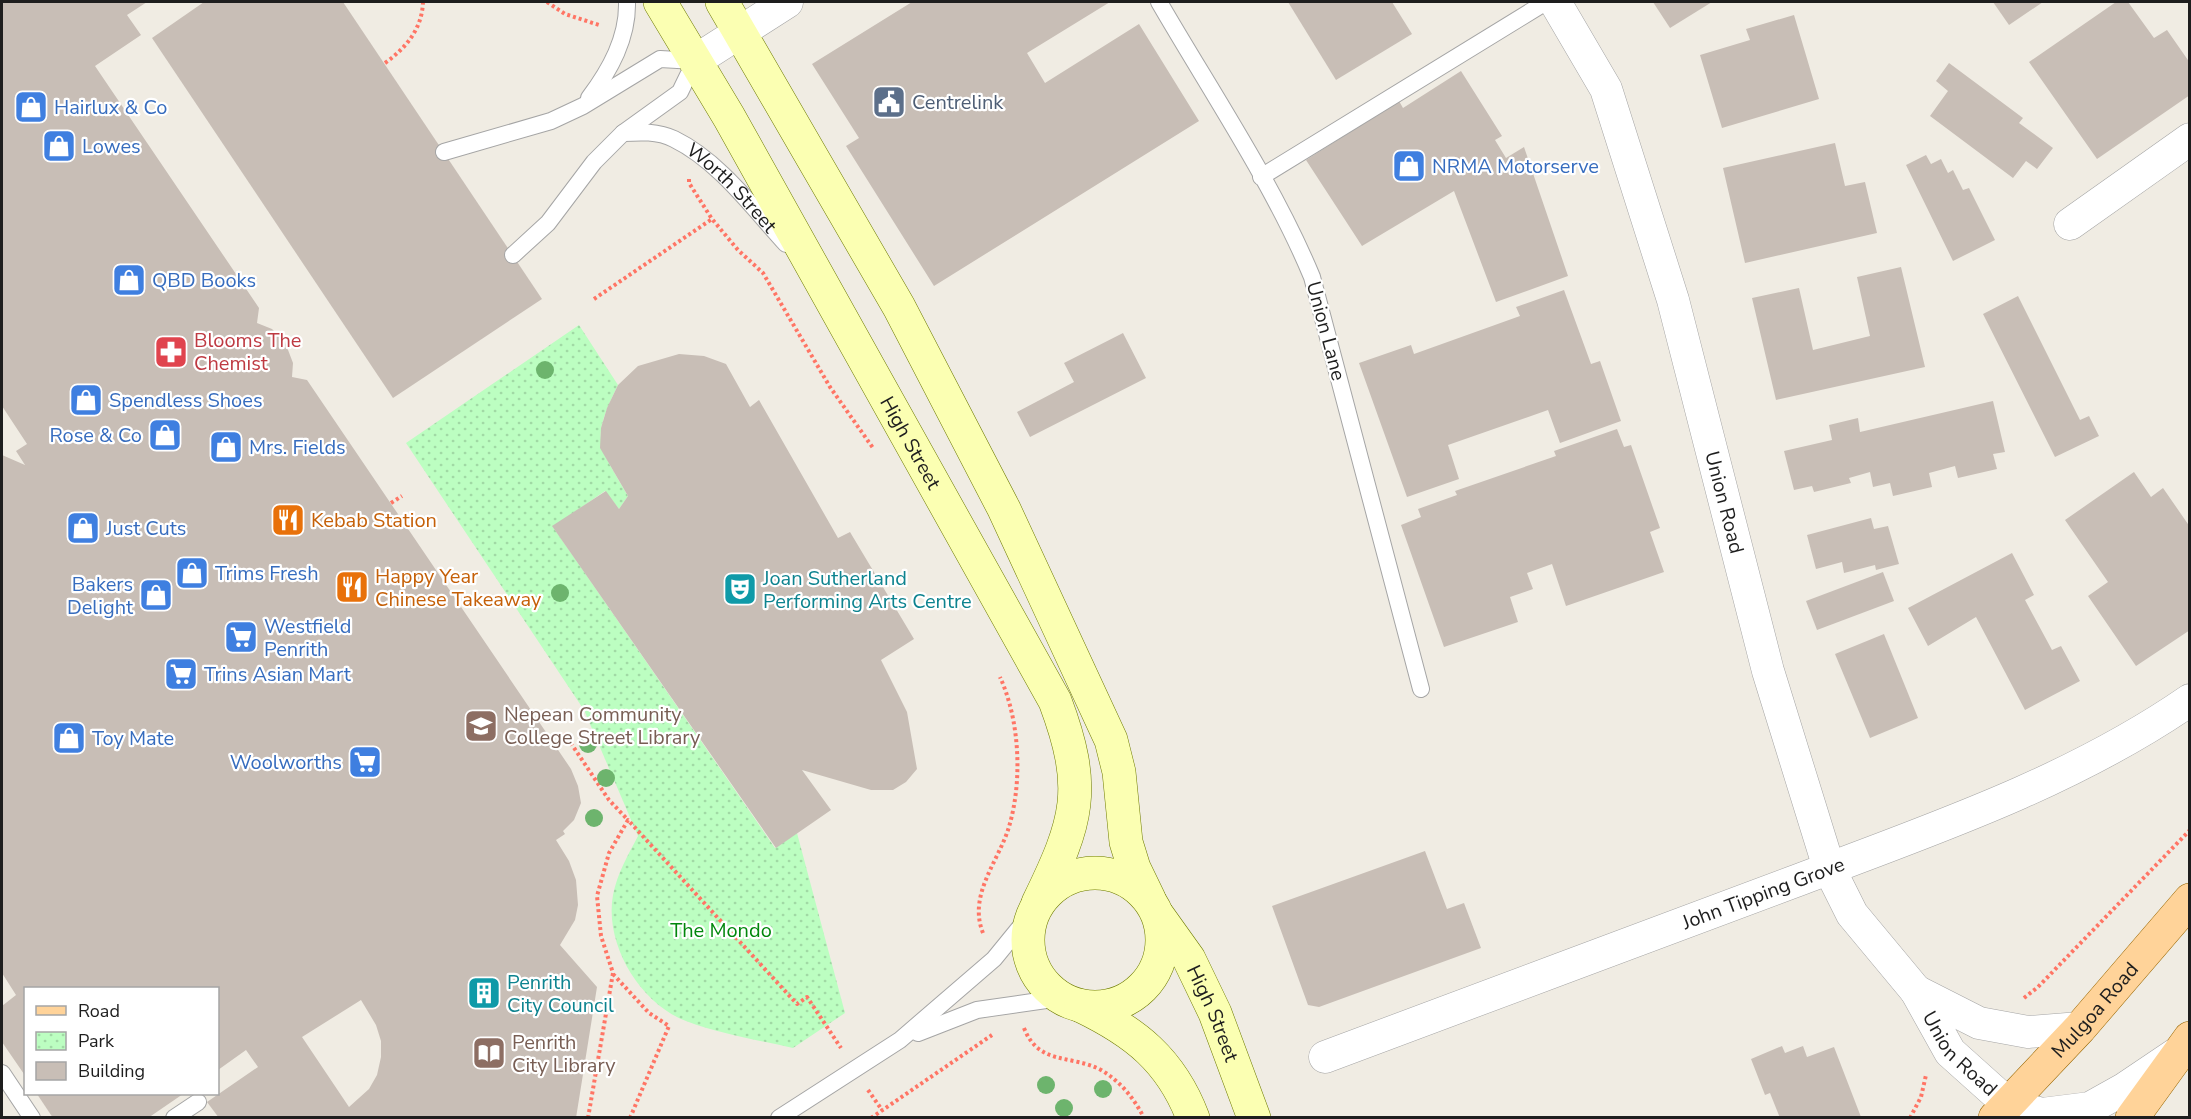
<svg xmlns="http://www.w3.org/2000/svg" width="2191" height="1119" font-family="'Nunito Sans',sans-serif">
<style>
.park{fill:url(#park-dots)}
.building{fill:#c8beb6;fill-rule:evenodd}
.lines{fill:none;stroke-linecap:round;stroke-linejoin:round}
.service-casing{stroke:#a5a5a5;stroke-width:18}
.minor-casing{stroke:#a5a5a5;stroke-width:33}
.secondary-casing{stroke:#6d7a00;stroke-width:34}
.primary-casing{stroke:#986600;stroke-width:34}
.path{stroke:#ff7565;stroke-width:4;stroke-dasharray:3 3;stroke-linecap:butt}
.service{stroke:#fff;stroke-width:16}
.minor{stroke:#fff;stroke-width:32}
.secondary{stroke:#fbffb2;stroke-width:33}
.primary{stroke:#ffd399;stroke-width:33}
.tree{fill:#6db46d}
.labels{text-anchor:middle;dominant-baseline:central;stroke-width:4.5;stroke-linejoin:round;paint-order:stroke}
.service-label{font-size:20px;fill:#4e5e75;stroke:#fff;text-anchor:start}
.shop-label{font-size:20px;fill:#366cbe;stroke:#fff;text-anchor:start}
.street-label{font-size:20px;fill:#1e1e1e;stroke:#fff}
.health-label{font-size:20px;fill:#be3a42;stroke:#fff;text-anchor:start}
.food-label{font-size:20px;fill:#c56008;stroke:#fff;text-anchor:start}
.culture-label{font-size:20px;fill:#0d838f;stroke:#fff;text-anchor:start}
.education-label{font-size:20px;fill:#785e54;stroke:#fff;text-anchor:start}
.park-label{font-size:20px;fill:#01870c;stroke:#fff}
</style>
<defs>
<pattern id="park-dots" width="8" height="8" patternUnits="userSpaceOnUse" patternTransform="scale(1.5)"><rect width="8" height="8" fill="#bcfec1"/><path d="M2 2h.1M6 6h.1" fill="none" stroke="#a1d9a5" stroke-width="1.8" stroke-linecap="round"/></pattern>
</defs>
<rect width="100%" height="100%" fill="#f0ece3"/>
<path class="park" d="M579 325 618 385C590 442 598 444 628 496L619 509 605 491 553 527 775 848 797 833 845 1013 793 1048C758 1040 720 1034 686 1021 640 1004 604 944 613 895 617 874 628 855 638 836L584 710 406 443Z"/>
<g class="building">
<path d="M2 2H147L127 15 141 35 95 66 259 308 257 323 272 329 285 342 293 363 292 377 307 380 571 769 578 786 581 803 574 820 563 831 565 834 556 840 569 861 576 880 578 905 575 920 560 945 597 987 576 1118H219L207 1102 258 1067 246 1050 218 1070V988H26V1077L2 1042V1006L16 995 2 973V455L25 465 16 451 27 444 2 406ZM361 1000 376 1025 381 1041V1057L377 1075 369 1089 349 1107 302 1037Z"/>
<path d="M204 2H343L542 299 393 398 152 38Z"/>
<path d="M912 2H1110L1027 53 1045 83 1139 24 1199 121 934 286 846 146 859 138 812 64Z"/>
<path d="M1288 2H1392L1412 34 1336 80Z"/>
<path d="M1653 2H1712L1670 28Z"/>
<path d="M1993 2H2043L2009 25Z"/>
<path d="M2116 2H2128L2154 38 2167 30 2190 63V95L2097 159 2029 62Z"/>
<path d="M1794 15 1819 99 1722 128 1700 55 1750 40 1746 29Z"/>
<path d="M1949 63 2023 118 2019 123 2053 148 2037 169 2026 161 2013 178 1930 116 1948 91 1936 81Z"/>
<path d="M1461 71 1502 136 1495 140 1506 158 1524 147 1568 276 1496 302 1454 191 1362 246 1306 160 1399 101 1403 108Z"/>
<path d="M1835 143 1845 186 1865 182 1877 233 1745 263 1723 168Z"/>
<path d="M1926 155 1931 164 1941 159 1948 173 1953 170 1963 190 1969 188 1995 240 1953 261 1906 165Z"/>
<path d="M1901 267 1925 367 1776 400 1752 298 1799 288 1813 350 1870 336 1857 277Z"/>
<path d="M1564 290 1591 364 1600 361 1621 421 1560 443 1548 410 1448 445 1459 479 1407 497 1359 363 1411 345 1414 354 1520 316 1516 307Z"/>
<path d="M2018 296 2080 420 2089 416 2099 436 2055 457 1983 314Z"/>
<path d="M1123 333 1146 378 1030 437 1017 412 1074 382 1064 363Z"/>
<path d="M679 354 704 356 726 364 750 407 759 400 838 538 850 532 914 639 881 660 907 712 917 769 906 782 893 790H871L802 770 831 810 776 848 552 526 606 491 619 509 628 496 600 448 601 428 607 408 618 385 638 366Z"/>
<path d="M1993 401 2005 452 1993 454 1997 469 1958 478 1955 466 1929 473 1932 487 1893 496 1890 483 1873 487 1870 472 1849 478 1851 483 1814 492 1812 486 1794 490 1784 451 1832 440 1829 425 1858 418 1860 432Z"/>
<path d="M1617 429 1624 447 1631 445 1660 528 1650 532 1664 572 1566 606 1552 564 1527 573 1533 589 1510 597 1518 622 1444 647 1401 525 1421 517 1418 509 1457 495 1455 491 1556 456 1554 451Z"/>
<path d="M2134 472 2151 497 2163 488 2190 527V630L2136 666 2088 596 2108 582 2065 520Z"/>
<path d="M1871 518 1874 529 1888 526 1899 564 1876 570 1875 565 1844 573 1842 562 1816 569 1807 535Z"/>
<path d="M2012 553 2034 595 2025 600 2052 650 2061 646 2080 681 2025 710 1976 617 1928 646 1908 608Z"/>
<path d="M1883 572 1894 601 1817 630 1806 601Z"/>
<path d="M1884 634 1918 718 1870 738 1835 654Z"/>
<path d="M1425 851 1447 909 1464 903 1481 948 1319 1007 1308 1005 1272 906Z"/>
<path d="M1782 1046 1785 1053 1803 1046 1807 1057 1834 1047 1861 1117 1780 1118 1770 1093 1765 1095 1751 1059Z"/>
<path d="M37 1094H183L148 1118H53Z"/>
</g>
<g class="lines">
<defs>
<g id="service">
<path d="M1159 2C1210 90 1273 183 1312 277L1421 689"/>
<path d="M589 98C610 70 628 38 627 2"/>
<path id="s1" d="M623 133C640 132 658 131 674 139 719 161 753 208 786 244"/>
<path d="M444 152 551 121 583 106 660 59 695 61 680 92 623 133 594 162 548 223 513 255"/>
<path d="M1261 177 1546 2"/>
<path d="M918 1033 977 1010 1053 999 1065 1000"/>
<path d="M2 1073 32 1118"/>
<path d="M174 1118 198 1102"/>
<path d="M779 1118 900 1040 994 959 1034 910"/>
</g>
<g id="minor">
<path id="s2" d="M1555 2 1606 89 1673 300 1768 671 1829 868 1852 914 1916 991 1950 1052 2008 1104 2042 1114 2090 1108 2124 1089 2176 1054"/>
<path d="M695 61 787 2"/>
<path d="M2070 224 2190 139"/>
<path d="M1916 991 1979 1023 2028 1032 2080 1028"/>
<path id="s3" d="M1325 1057C1481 999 1637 940 1793 882 1928 831 2070 783 2190 700"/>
</g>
<g id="secondary">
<path id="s4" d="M660 2 729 117 1055 701C1088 789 1078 821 1038 903"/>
<path d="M722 2 899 307 1004 509 1111 740 1119 772 1126 842 1134 868 1149 899"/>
<circle cx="1095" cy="940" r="67"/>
<path id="s5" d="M1159 917 1189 959 1215 1013 1254 1118"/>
<path d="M1081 1006C1135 1032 1171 1060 1193 1118"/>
</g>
<g id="primary">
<path id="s6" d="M1995 1118 2080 1028 2190 900"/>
<path d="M2132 1118 2190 1038"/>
</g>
</defs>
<use href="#service" class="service-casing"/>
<use href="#minor" class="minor-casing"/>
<use href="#secondary" class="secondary-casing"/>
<use href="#primary" class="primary-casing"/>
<g class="path">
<path d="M547 2 565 14 599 25"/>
<path d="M385 63C406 48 422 29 423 2"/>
<path d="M689 179V183L712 219 738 250 763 273 830 387 873 448"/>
<path d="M594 299 712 219"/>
<path d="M391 503 402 496"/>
<path d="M564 733 609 800 627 819"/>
<path d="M983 933C968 896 997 863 1008 830 1023 783 1020 721 1000 677"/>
<path d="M613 974 649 1013 669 1026 630 1118"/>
<path d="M2024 998 2038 987 2190 830"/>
<path d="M1024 1028C1039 1066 1071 1054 1101 1070 1120 1081 1134 1098 1144 1118"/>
<path d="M868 1090 882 1110"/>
<path d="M588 1118 613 973 601 936 597 896 609 853 628 820 797 1004 807 997 841 1048"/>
<path d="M871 1118 992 1035"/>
<path d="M1910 1118 1921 1097 1926 1075"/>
</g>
<use href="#service" class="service"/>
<use href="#minor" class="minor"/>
<use href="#secondary" class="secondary"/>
<use href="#primary" class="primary"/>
</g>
<g class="tree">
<circle cx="545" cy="370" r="9"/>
<circle cx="560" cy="593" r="9"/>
<circle cx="588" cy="744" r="9"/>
<circle cx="606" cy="778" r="9"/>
<circle cx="594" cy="818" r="9"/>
<circle cx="1046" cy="1085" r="9"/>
<circle cx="1103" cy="1089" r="9"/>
<circle cx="1064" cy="1108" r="9"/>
</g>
<defs>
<symbol id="civic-square" viewBox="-11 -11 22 22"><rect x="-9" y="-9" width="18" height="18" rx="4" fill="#5c6f8a" stroke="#fff"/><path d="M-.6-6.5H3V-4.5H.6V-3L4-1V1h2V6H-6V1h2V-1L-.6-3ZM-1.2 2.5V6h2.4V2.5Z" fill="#fff"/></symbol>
<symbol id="shop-square" viewBox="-11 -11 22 22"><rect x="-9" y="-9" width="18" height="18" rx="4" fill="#3f7fe0" stroke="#fff"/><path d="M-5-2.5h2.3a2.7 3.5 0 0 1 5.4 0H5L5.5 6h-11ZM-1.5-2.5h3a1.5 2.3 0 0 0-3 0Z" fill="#fff"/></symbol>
<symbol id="pharmacy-square" viewBox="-11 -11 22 22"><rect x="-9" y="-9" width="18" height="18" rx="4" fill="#e0444e" stroke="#fff"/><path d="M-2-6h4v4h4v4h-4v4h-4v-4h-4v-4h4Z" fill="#fff"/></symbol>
<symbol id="restaurant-square" viewBox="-11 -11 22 22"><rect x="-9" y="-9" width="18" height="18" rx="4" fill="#e8710a" stroke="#fff"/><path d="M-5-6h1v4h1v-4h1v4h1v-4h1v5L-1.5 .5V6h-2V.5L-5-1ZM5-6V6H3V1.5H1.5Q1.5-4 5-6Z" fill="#fff"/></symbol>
<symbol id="theatre-square" viewBox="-11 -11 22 22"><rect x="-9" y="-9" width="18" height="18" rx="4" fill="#0f9aa8" stroke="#fff"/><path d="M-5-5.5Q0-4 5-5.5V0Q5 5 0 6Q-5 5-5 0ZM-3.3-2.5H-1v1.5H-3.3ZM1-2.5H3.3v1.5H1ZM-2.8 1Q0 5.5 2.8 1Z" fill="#fff"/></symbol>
<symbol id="supermarket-square" viewBox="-11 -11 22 22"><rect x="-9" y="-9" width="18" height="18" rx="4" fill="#3f7fe0" stroke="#fff"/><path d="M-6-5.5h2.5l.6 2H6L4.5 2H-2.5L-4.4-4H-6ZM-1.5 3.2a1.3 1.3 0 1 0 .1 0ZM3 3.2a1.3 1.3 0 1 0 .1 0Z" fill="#fff"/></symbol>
<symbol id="university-square" viewBox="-11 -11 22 22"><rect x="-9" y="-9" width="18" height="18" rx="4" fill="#8d6e63" stroke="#fff"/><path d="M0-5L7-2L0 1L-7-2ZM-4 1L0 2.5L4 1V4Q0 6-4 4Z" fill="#fff"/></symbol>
<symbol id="building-square" viewBox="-11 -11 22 22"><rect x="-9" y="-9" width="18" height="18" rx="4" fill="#0f9aa8" stroke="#fff"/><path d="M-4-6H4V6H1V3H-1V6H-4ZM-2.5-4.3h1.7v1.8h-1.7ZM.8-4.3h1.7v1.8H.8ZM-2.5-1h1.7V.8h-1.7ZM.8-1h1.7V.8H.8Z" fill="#fff"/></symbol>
<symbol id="library-square" viewBox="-11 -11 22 22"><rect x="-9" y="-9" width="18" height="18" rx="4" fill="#8d6e63" stroke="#fff"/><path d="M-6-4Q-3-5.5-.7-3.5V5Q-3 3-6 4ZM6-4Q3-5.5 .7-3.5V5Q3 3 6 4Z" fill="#fff"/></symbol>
</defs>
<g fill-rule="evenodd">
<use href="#civic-square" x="870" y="83" width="38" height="38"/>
<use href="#shop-square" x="12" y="88" width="38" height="38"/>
<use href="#shop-square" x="40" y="127" width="38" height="38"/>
<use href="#shop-square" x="1390" y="147" width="38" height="38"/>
<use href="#shop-square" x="110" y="261" width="38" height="38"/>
<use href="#pharmacy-square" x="152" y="333" width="38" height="38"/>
<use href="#shop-square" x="67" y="381" width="38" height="38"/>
<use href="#shop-square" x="146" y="416" width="38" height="38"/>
<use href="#shop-square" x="207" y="428" width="38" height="38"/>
<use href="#restaurant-square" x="269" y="501" width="38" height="38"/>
<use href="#shop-square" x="64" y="509" width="38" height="38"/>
<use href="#shop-square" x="173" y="554" width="38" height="38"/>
<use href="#restaurant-square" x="333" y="568" width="38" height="38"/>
<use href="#theatre-square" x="721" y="570" width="38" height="38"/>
<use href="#shop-square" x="137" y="576" width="38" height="38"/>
<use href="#supermarket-square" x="222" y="618" width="38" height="38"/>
<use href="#supermarket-square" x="162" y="655" width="38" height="38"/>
<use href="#university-square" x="462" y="707" width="38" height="38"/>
<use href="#shop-square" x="50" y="719" width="38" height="38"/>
<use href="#supermarket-square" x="346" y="743" width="38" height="38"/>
<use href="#building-square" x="465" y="974" width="38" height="38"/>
<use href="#library-square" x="470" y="1034" width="38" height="38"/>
</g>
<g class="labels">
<g class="service-label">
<text x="912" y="102">Centrelink</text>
</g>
<g class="shop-label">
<text x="54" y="107">Hairlux &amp; Co</text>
<text x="82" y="146">Lowes</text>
<text x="1432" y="166">NRMA Motorserve</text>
<text x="152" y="280">QBD Books</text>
<text x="109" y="400">Spendless Shoes</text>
<text x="142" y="435" text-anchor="end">Rose &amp; Co</text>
<text x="249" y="447">Mrs. Fields</text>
<text x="106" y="528">Just Cuts</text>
<text x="215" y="573">Trims Fresh</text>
<text x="133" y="584" text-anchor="end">Bakers<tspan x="133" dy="23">Delight</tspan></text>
<text x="264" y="626">Westfield<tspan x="264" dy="23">Penrith</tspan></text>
<text x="204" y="674">Trins Asian Mart</text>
<text x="92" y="738">Toy Mate</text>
<text x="342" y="762" text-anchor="end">Woolworths</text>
</g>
<g class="street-label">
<text stroke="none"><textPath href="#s1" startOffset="128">Worth Street</textPath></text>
<text transform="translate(1326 331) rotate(75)">Union Lane</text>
<text stroke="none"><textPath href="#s4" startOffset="507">High Street</textPath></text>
<text stroke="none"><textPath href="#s2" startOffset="531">Union Road</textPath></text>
<text stroke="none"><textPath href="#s3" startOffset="468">John Tipping Grove</textPath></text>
<text stroke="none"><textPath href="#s6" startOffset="147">Mulgoa Road</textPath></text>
<text stroke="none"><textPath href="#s5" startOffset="111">High Street</textPath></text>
<text stroke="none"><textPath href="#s2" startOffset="1140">Union Road</textPath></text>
</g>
<g class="health-label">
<text x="194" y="340">Blooms The<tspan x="194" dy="23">Chemist</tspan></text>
</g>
<g class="food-label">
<text x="311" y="520">Kebab Station</text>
<text x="375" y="576">Happy Year<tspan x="375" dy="23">Chinese Takeaway</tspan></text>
</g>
<g class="culture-label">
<text x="763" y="578">Joan Sutherland<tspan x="763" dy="23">Performing Arts Centre</tspan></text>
<text x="507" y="982">Penrith<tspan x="507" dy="23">City Council</tspan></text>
</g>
<g class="education-label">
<text x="504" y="714">Nepean Community<tspan x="504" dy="23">College Street Library</tspan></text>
<text x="512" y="1042">Penrith<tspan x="512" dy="23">City Library</tspan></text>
</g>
<g class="park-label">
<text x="721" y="930">The Mondo</text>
</g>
</g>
<rect width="2191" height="1119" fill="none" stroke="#1e1e1e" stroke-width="6"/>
<rect x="24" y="987" width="195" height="108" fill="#ffffff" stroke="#a5a5a5" stroke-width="1.5"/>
<rect x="36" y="1006" width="30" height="9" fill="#ffd399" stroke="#a5a5a5" stroke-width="1.5"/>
<text x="78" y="1017" font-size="18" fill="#1e1e1e">Road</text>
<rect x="36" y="1032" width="30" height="18" fill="url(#park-dots)" stroke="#a5a5a5" stroke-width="1.5"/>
<text x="78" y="1047" font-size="18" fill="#1e1e1e">Park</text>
<rect x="36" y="1062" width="30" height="18" fill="#c8beb6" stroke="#a5a5a5" stroke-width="1.5"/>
<text x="78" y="1077" font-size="18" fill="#1e1e1e">Building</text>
</svg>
